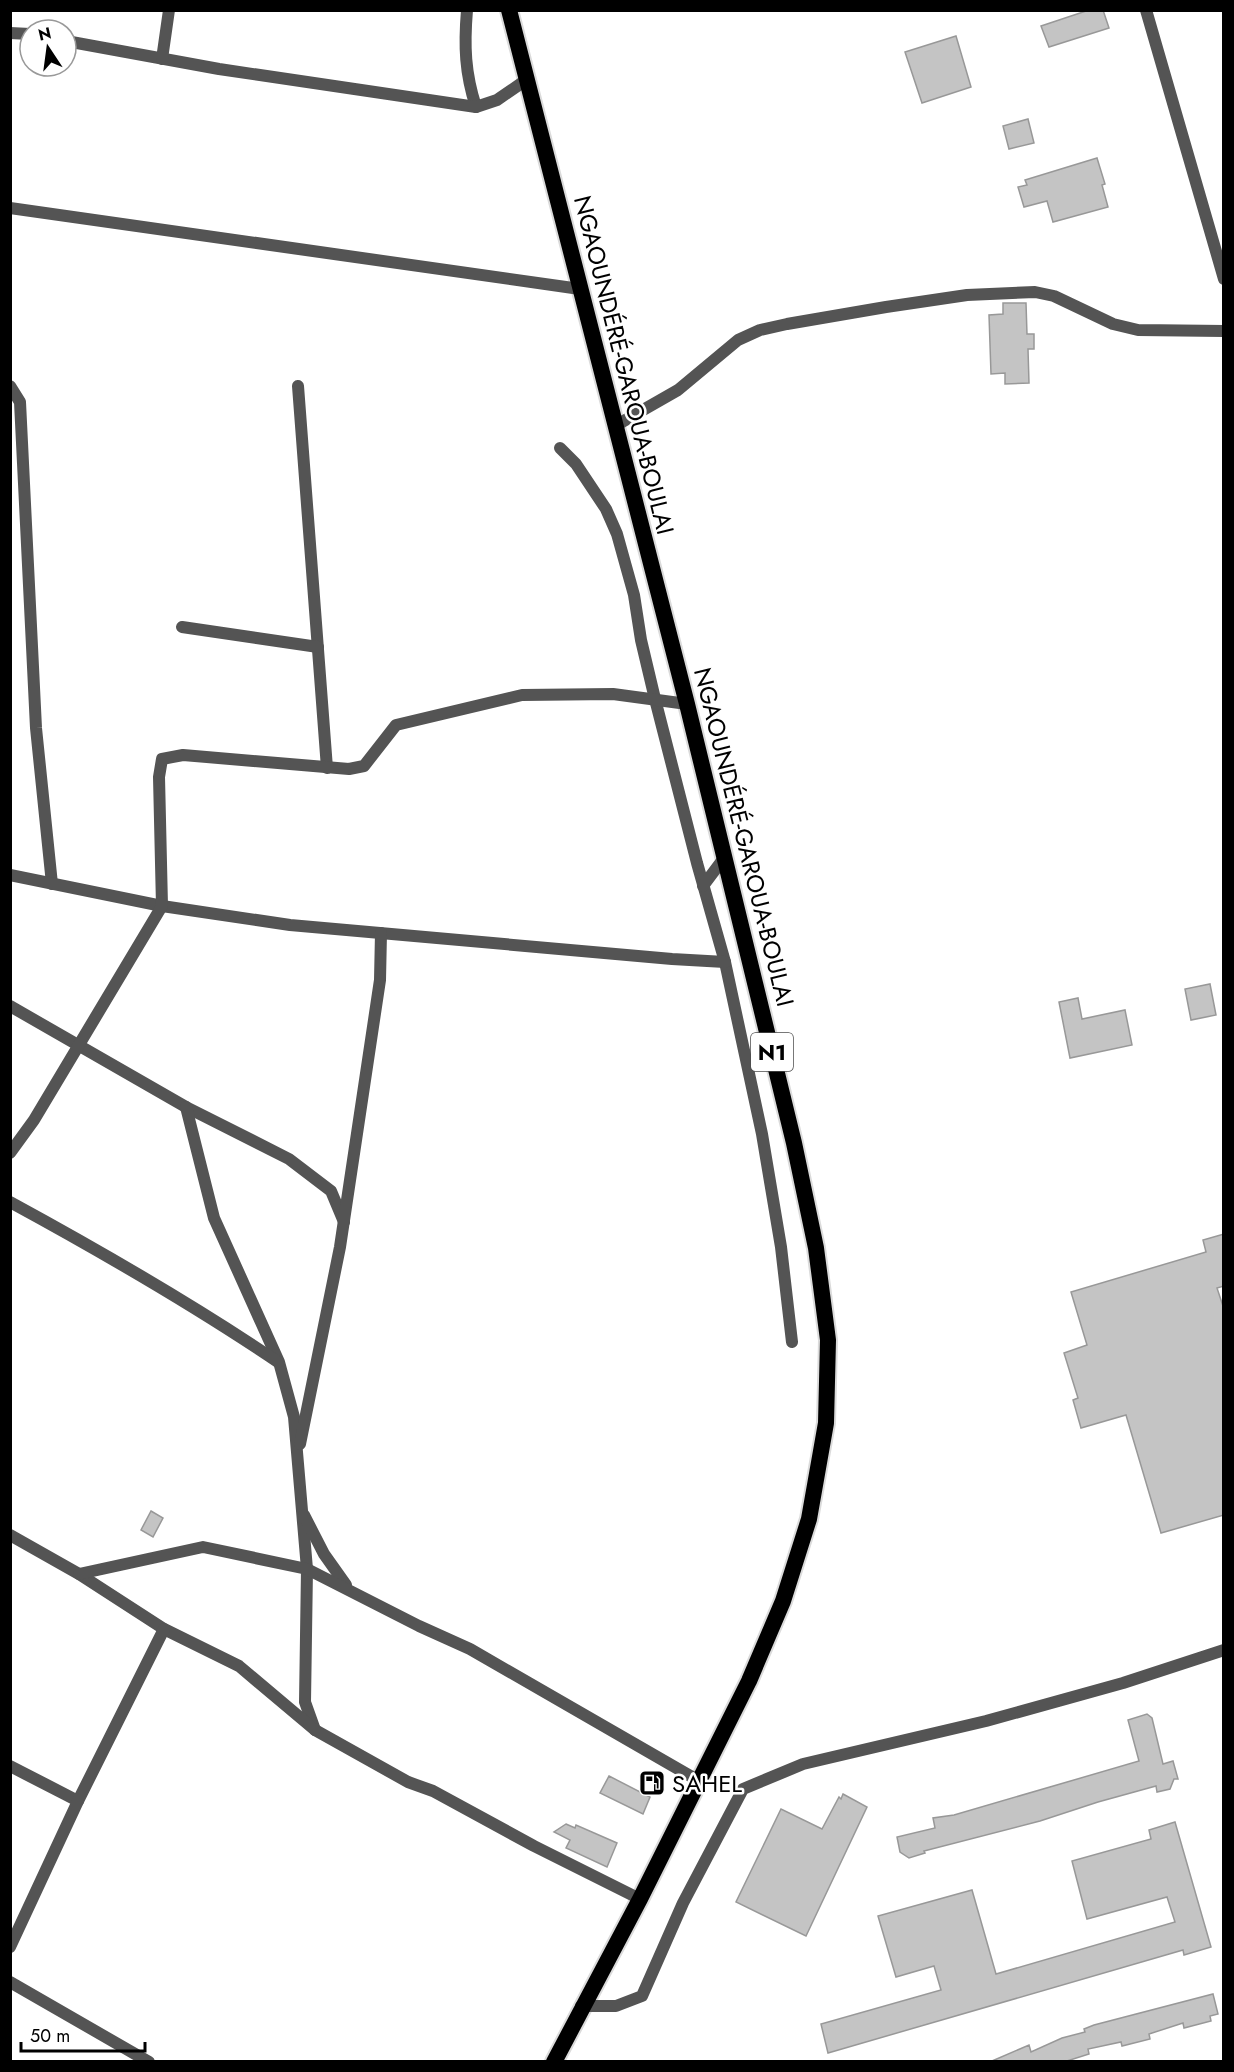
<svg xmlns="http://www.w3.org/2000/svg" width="1234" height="2072" font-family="Jost,sans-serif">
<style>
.building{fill:#c4c4c4;stroke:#989898;stroke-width:1.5}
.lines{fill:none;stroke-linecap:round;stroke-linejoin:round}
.trunk-casing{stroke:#dbdbdb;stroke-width:20}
.minor{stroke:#545454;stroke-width:12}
.tertiary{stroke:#545454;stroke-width:12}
.trunk{stroke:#000;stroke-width:16}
.labels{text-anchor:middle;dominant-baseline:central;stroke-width:5;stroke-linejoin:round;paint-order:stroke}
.shield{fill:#fff;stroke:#4c4c4c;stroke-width:1.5}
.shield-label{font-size:22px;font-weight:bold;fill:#000}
.street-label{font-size:24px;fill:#000;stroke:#fff}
.poi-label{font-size:24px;fill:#000;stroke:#fff;text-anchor:start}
</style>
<rect width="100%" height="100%" fill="#fff"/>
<g class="building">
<path d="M1089 10H1103L1109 28 1049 47 1041 26Z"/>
<path d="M956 36 971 87 922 103 905 52Z"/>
<path d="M1028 119 1034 143 1009 149 1003 126Z"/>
<path d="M1097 158 1105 184 1102 185 1108 207 1053 222 1047 201 1024 207 1018 187 1027 185 1025 180Z"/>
<path d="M1003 303H1026L1027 334H1034V349H1028L1029 383 1005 384V373L991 374 989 315 1003 314Z"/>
<path d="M1210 984 1216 1015 1191 1020 1185 989Z"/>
<path d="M1078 998 1082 1019 1125 1010 1132 1045 1070 1058 1059 1002Z"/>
<path d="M1224 1234V1286L1217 1288 1224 1309V1515L1161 1533 1126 1415 1081 1428 1073 1400 1078 1398 1064 1353 1087 1345 1071 1292 1206 1252 1203 1240Z"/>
<path d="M151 1511 163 1518 153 1537 141 1530Z"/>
<path d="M1147 1714 1152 1718 1163 1764 1173 1761 1178 1779H1174L1170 1789 1157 1792 1156 1786 1098 1802 1040 1821 924 1851 925 1853 909 1858 900 1852 897 1837 935 1828 933 1818 954 1815 1139 1761 1128 1720Z"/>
<path d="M609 1776 650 1797 643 1814 600 1793Z"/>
<path d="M843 1794 867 1807 806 1936 736 1902 781 1809 822 1829 839 1797 841 1799Z"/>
<path d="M1175 1822 1211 1947 1184 1955 1183 1950 828 2053 821 2024 941 1990 934 1966 896 1977 878 1916 972 1890 996 1974 1175 1922 1167 1897 1087 1919 1072 1861 1151 1839 1149 1830Z"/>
<path d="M566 1824 575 1828 576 1825 617 1843 607 1867 566 1848 570 1840 554 1832Z"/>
<path d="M1213 1994 1218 2014 1210 2016 1211 2021 1184 2028 1183 2023 1149 2034 1150 2039 1122 2046 1121 2042 1088 2049 1089 2054 1067 2061H992L1029 2045 1031 2052 1062 2038 1085 2032 1084 2029 1094 2025Z"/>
</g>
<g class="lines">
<defs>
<path id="trunk" d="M509 10 687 704 794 1143 816 1248 828 1340 826 1423 809 1519 783 1601 749 1681 640 1899 554 2062"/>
</defs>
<use href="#trunk" class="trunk-casing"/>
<g class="minor">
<path d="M467 10C464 46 465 73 476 107"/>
<path d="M10 33 30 34"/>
<path d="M66 41 219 69 476 107 497 100 526 80"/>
<path d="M162 59 169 10"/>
<path d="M10 208 580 289"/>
<path d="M10 386 20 402 36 728 52 884"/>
<path d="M298 386 327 768"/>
<path d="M615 426 678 390 738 340 760 330 787 324 886 307 967 295 1035 292 1054 296 1113 324 1138 330 1224 331"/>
<path d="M560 448 576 464 606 509 617 534 634 595 641 640 655 699 697 863 725 962 762 1134 781 1247 792 1342"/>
<path d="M182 627 318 647"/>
<path d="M10 875 162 906 290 925 672 959 725 962"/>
<path d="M703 886 724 858"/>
<path d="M10 1006 186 1107 289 1159 331 1191 344 1222"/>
<path d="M186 1107 214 1218 279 1362 294 1417 307 1569 305 1702 315 1730"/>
<path d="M10 1153 34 1120 162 906 159 777 162 759 183 755 349 769 364 766 396 725 522 695 613 694 687 704"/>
<path d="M10 1202C102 1252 192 1304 278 1362"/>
<path d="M300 1444 340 1247 380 980 381 933"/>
<path d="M304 1515 324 1554 346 1585"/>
<path d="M10 1535 79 1574 164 1629 239 1666 315 1730 408 1782 433 1791 534 1846 640 1899"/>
<path d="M79 1574 203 1547 307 1569 419 1626 470 1649 699 1781"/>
<path d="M10 1766 78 1801"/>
<path d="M10 1947 78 1801 164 1629"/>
<path d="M10 1982 149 2062"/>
<path d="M581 2006H616L642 1996 683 1903 743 1789 803 1764 986 1721 1123 1683 1224 1650"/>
</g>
<path class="tertiary" d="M1146 10 1224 279"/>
<use href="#trunk" class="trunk"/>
</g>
<defs>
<symbol id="fuel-square" viewBox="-11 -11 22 22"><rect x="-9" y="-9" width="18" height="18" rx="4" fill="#000" stroke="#fff"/><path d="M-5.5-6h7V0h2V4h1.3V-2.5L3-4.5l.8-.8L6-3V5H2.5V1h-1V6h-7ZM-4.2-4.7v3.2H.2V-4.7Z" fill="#fff"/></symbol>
</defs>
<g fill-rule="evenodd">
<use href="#fuel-square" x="637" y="1768" width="30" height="30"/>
</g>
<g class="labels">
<rect class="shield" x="751" y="1033" width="42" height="38" rx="4.5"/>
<g class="shield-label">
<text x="772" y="1052">N1</text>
</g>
<g class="street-label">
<text transform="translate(624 365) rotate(76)">NGAOUNDÉRÉ-GAROUA-BOULAI</text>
<text transform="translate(744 837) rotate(76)">NGAOUNDÉRÉ-GAROUA-BOULAI</text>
</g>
<g class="poi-label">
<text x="672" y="1783">SAHEL</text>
</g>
</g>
<rect width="1234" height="2072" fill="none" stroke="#000000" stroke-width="24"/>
<g transform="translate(48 48) rotate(347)"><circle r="28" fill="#ffffff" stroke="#999999" stroke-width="1.5"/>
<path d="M0-4.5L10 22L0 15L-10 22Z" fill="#000000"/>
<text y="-9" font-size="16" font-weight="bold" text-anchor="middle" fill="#000000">N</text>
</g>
<path d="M21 2042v9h124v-9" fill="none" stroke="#000000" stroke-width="3"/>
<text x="30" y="2042" font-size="18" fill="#000000" stroke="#ffffff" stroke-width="4.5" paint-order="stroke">50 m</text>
</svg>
